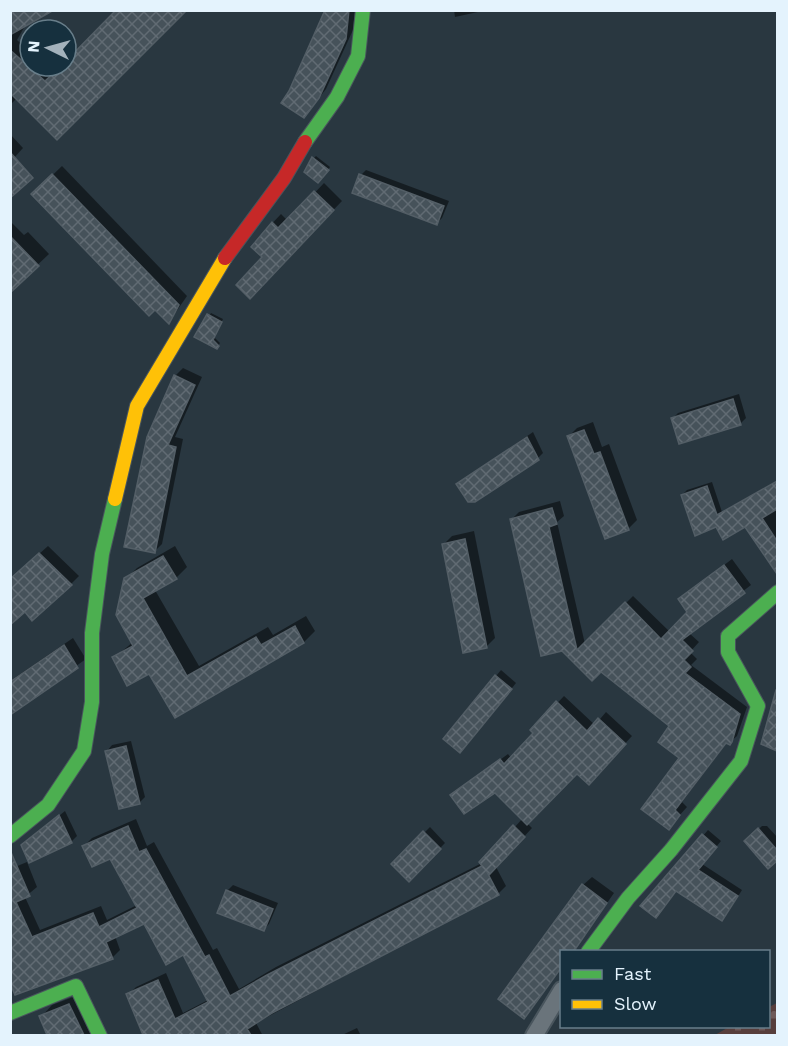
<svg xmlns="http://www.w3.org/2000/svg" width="788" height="1046" font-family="'Work Sans',sans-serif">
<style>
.cemetery{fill:url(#cemetery-stones)}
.shadow{fill:#0007}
.building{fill:url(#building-cross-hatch);stroke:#535e66;stroke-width:1.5}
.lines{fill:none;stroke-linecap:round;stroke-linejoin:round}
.street-casing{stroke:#49555d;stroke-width:20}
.fast-casing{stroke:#49555d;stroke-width:16}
.slow-casing{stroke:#49555d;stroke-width:16}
.jam-casing{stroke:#49555d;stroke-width:16}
.street{stroke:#6a747b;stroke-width:16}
.fast{stroke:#4caf50;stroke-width:14}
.slow{stroke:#ffc107;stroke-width:14}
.jam{stroke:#c62828;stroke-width:14}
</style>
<defs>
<pattern id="cemetery-stones" width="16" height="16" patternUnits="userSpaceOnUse" patternTransform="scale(1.5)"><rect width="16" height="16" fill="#573e3c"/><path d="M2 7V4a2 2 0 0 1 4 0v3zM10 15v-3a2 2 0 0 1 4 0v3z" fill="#6f5a59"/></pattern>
<pattern id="building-cross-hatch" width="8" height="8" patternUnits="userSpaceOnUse" patternTransform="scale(1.5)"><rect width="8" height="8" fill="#46525a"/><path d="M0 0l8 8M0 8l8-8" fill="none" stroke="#616b73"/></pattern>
</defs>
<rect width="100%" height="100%" fill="#293740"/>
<path class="cemetery" d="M777 1003V1035H715L729 1027 768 1026 769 1007Z"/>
<g class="shadow">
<path d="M10 10 26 24 17 40 30 52V66H46L55 74 66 66V63L185 10 17 98 10 105Z"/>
<path d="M327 10H355L353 30 326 89 304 117 290 91Z"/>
<path d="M454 10H487L455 17Z"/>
<path d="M10 134 23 148 14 158 10 156Z"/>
<path d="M316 156 330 167 321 179 314 158Z"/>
<path d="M62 166 187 296 169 322 33 194Z"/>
<path d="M366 170 449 201 442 218 437 223 361 175Z"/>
<path d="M324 183 342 201 250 297 264 257 263 233 281 214 288 221Z"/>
<path d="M10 221 24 235 28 232 49 254 10 291Z"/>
<path d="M211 313 223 319 214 337 220 343 216 348 196 337Z"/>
<path d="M183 368 202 377 175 437 183 439 162 544 154 552 175 376Z"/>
<path d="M739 394 746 418 740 424 673 418 678 413Z"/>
<path d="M593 422 602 447 609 444 637 520 628 529 568 437 577 428Z"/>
<path d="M533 432 543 453 538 458 458 484Z"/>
<path d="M778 480V572L746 525 717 526 682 495 687 490 712 482 722 512Z"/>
<path d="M560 501 564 516 557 522 585 644 633 596 670 632 689 612 680 599 732 559 751 585 689 633 699 642 690 652 697 659 691 665 747 707 737 736 729 743 727 742 682 802 687 807 668 828 681 758 671 726 601 670 562 649 511 520 519 512Z"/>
<path d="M474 531 495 638 486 647 443 545 452 536Z"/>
<path d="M48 546 79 576 71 584 10 580Z"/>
<path d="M175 546 187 567 176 578 155 590 199 666 268 627 273 635 306 616 315 631 304 642 175 716 150 672 114 658 133 642 126 579 137 568Z"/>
<path d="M73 638 86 659 10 713V681Z"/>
<path d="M501 670 516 683 466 746 496 676Z"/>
<path d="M564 696 595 725 606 712 632 736 595 776 577 772 527 823 532 828 496 867 506 886 498 894 256 1023 263 1036H145L128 995 136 987 166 973 183 1013 208 1000 183 953 144 922 115 936 120 950 112 958 16 993 10 869 27 862 37 887 25 897 40 930 101 906 107 920 137 905 111 858 84 846 92 838 136 819 147 846 154 842 213 950 217 948 239 989 276 967 482 863 523 818 495 791 452 795 508 754 511 758 535 733 532 730Z"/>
<path d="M778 710V749L763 743 772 715Z"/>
<path d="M131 741 145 797 139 803 107 751 112 745Z"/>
<path d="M65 811 77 836 71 842 29 840Z"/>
<path d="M762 826H767L778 838V859L768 867 746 841Z"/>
<path d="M430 827 445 843 409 880 393 864Z"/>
<path d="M708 830 721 841 702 864 742 890 727 914 722 919 676 890 642 906Z"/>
<path d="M592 877 614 893 573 952H562V967L524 1017 583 885Z"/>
<path d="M233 885 278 903 269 924 263 930 227 891Z"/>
<path d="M81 994 104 1036H49L41 1017 52 1005Z"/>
<path d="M357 1028 361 1036H340Z"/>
</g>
<g class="building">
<path d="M10 10H54L10 35Z"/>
<path d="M116 10H187L57 140 10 93V50L45 81 61 66H66V61Z"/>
<path d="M325 10H349L346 39 319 98 304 118 281 103 289 91Z"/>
<path d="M10 152 33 178 10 198Z"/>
<path d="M312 157 329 170 318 183 304 172Z"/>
<path d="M52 174 179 305 169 324 155 310 149 316 31 194Z"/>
<path d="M359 174 444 206 437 225 352 193Z"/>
<path d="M314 191 334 210 250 299 236 285 262 257 251 247 272 222 278 228Z"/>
<path d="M10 236 39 266 10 293Z"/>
<path d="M207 314 222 322 213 340 219 346 217 349 194 337Z"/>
<path d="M174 375 195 385 168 445 176 447 155 553 124 547 147 437Z"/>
<path d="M733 399 741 425 679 444 671 418Z"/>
<path d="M584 430 594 454 600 452 629 530 605 539 567 436Z"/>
<path d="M527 437 539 460 475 502H468L456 484Z"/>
<path d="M777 481V509L762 518 777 541V574L745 527 723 540 716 527 695 536 681 495 707 486 717 515Z"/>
<path d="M552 508 557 524 549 527 577 650 625 602 661 639 687 612 678 599 724 565 745 593 682 640 693 651 684 660 691 667 685 673 740 714 732 742 730 745 726 743 675 810 680 815 669 830 641 809 679 758 658 742 669 726 601 672 592 681 562 651 541 656 510 519Z"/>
<path d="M465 539 487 648 463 653 442 544Z"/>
<path d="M39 553 72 585 32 621 25 612 10 625V579Z"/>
<path d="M163 556 177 579 143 598 187 676 256 637 261 645 295 626 304 643 175 718 149 674 127 686 112 657 133 646 116 615 124 578Z"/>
<path d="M64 645 78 668 10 715V682Z"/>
<path d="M495 675 512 689 460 753 443 739Z"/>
<path d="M776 690H777V751L761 744Z"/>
<path d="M556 701 587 731 598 718 626 744 589 785 577 774 527 825 495 793 464 814 450 795 500 759 504 764 533 733 530 730Z"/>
<path d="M126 746 140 804 119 809 105 751Z"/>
<path d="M59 815 72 843 29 863 21 845Z"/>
<path d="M513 825 525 837 489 875 487 872 499 895 272 1013 247 1029 251 1035H143L126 994 158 980 175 1019 208 1002 183 955 166 965 144 924 106 942 113 959 15 995 10 983V850L30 896 16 902 32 937 93 913 99 927 137 908 110 859 92 867 82 846 128 826 139 852 146 849 205 957 209 955 230 996 267 975 482 866 479 862Z"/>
<path d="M758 828 777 850V861L768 869 744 841Z"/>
<path d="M423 831 441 849 409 882 391 864Z"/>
<path d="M702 834 717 847 698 870 738 896 722 921 676 891 656 918 640 906Z"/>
<path d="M582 884 607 903 574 951H561V968L524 1019 498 999Z"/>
<path d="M226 890 273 909 264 931 217 913Z"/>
<path d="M69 1004 84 1035H47L39 1016Z"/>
</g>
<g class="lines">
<defs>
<path id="street" d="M534 1036 562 990"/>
<g id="fast">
<path d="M305 142 337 97 358 56 363 10"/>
<path d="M10 836 48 805 84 751 92 702V633L102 554 115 499"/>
<path d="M588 952 628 898 671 850 741 761 758 706 728 652V636L778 592"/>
<path d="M10 1013 76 986 100 1036"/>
</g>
<path id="slow" d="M115 499 137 406 225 258"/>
<path id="jam" d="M225 258 284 178 305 142"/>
</defs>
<use href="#street" class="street-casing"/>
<use href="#fast" class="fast-casing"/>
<use href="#slow" class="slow-casing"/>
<use href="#jam" class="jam-casing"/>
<use href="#street" class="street"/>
<use href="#fast" class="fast"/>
<use href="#slow" class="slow"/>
<use href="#jam" class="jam"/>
</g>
<rect width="788" height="1046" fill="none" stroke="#e4f3fd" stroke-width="24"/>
<rect x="560" y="950" width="210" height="78" fill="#16303e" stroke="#687e8a" stroke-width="1.5"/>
<rect x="572" y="970" width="30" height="9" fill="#4caf50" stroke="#687e8a" stroke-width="1.5"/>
<text x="614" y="980" font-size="18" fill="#e4f3fd">Fast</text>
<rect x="572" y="1000" width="30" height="9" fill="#ffc107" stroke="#687e8a" stroke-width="1.5"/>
<text x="614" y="1010" font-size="18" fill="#e4f3fd">Slow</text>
<g transform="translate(48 48) rotate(275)"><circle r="28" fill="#16303e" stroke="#687e8a" stroke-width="1.5"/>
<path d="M0-4.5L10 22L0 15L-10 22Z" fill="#a3b1bb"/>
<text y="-9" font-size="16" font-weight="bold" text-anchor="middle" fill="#e4f3fd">N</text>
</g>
</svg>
